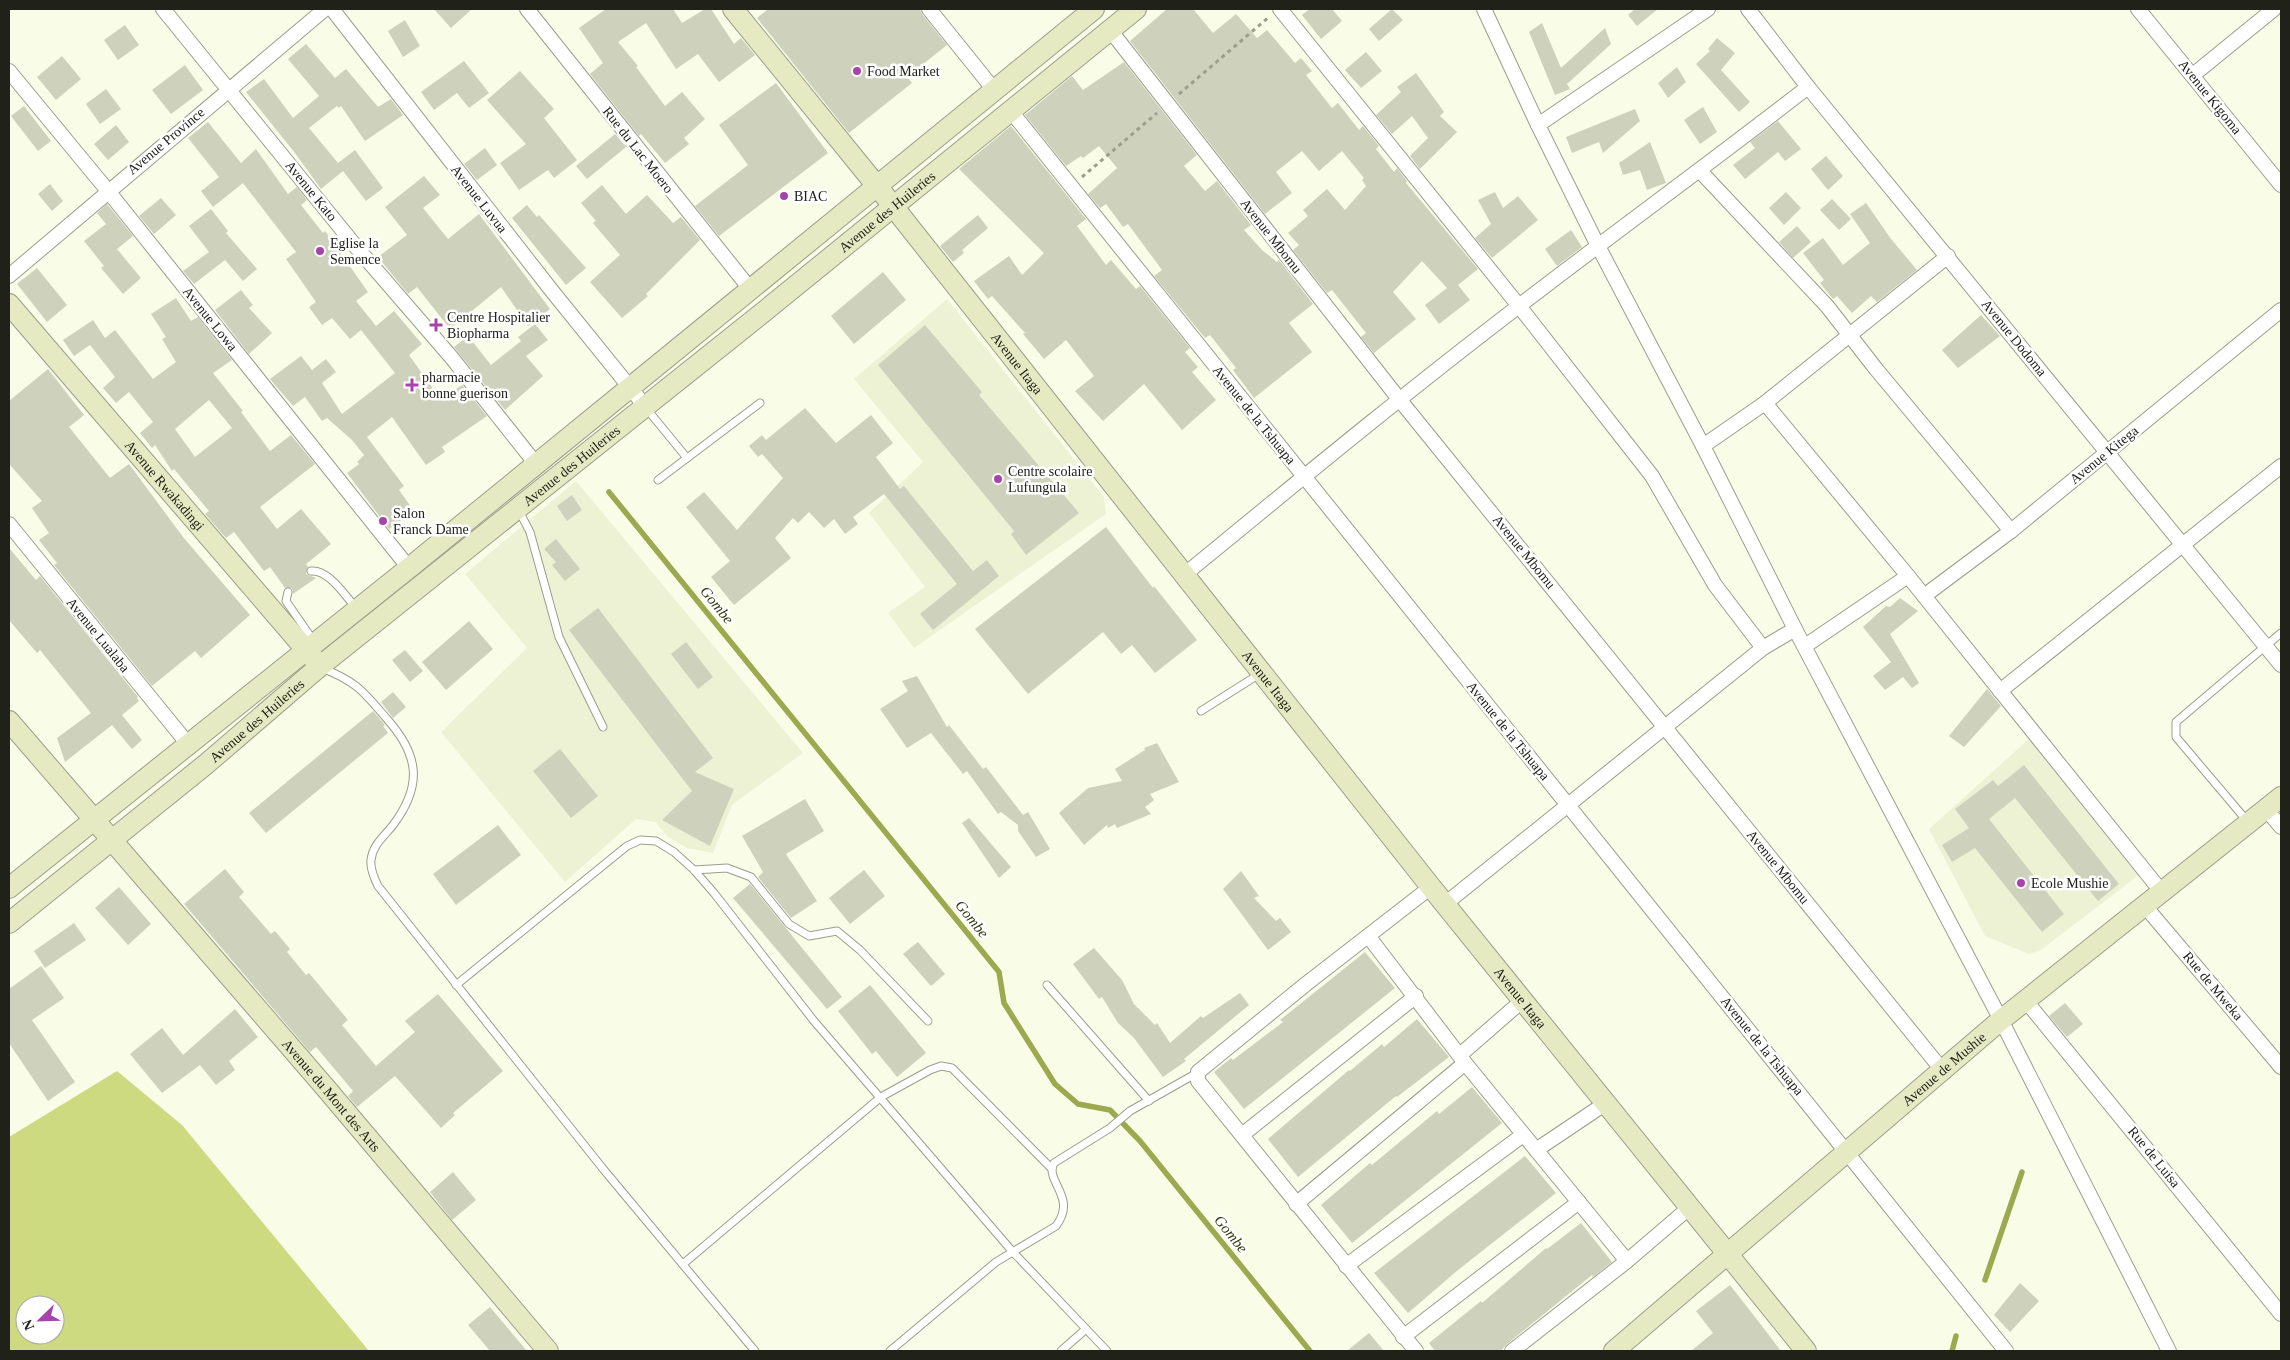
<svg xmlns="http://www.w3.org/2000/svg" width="2290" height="1360" font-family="'Times New Roman',serif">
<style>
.built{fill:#edf2d5}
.green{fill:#cdda7f;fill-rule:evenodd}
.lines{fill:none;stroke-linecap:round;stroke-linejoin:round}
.stream{stroke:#9ca94e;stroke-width:5.5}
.building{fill:#ced2bd;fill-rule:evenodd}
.lane-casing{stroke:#9a9e8a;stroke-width:9}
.street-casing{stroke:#9a9e8a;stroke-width:16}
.secondary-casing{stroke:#9a9e8a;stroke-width:22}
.path{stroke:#9b9f8f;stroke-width:3;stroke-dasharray:4 4;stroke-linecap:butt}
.lane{stroke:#fff;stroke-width:7}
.street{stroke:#fff;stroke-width:14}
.secondary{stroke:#e6eac3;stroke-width:20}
.poi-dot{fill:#a644aa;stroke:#fff;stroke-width:2}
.labels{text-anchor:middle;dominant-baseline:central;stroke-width:5;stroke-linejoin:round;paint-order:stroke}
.poi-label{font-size:14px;fill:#20221a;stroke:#fff;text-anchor:start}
.street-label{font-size:14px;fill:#20221a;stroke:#fff}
.water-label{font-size:15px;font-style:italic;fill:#2f340c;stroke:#fff}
</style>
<rect width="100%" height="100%" fill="#f9fde8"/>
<g class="built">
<path d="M947 299 1104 497 1106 514 914 648 888 613 925 587 869 513 923 462 854 379Z"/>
<path d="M576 481 803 753 732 805 713 853 687 848 668 837 655 822 636 819 565 882 441 732 527 648 465 574Z"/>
<path d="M2030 738 2139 875 2041 950 2029 954 1985 936 1929 829Z"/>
</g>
<path class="green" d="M117 1071 182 1125 369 1351H9V1137ZM25 1305H55V1335H25Z"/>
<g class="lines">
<g class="stream">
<path d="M609 492 999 972 1004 1003 1055 1084 1078 1104 1110 1110 1140 1141 1310 1351"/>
<path d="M1985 1280 2022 1172"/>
<path d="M1952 1351 1956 1336"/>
</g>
</g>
<g class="building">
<path d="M434 9H472L451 28Z"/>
<path d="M606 9H673L682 23 705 9H711L734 44 741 38 755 55 719 82 698 54 676 69 646 23 618 42 638 66 636 67 665 106 682 92 705 119 684 138 689 144 665 163 641 134 639 136 590 74 603 63 579 28Z"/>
<path d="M768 9H920L922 14 947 45 907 77 912 83 849 133 757 18Z"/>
<path d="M1167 9H1193L1213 33 1236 14 1257 38 1267 30 1295 63 1301 58 1312 71 1306 75 1332 108 1338 103 1359 130 1363 126 1379 146 1376 149 1394 172 1397 168 1407 181 1406 183 1478 269 1458 285 1470 300 1439 324 1425 305 1447 288 1422 261 1393 292 1416 319 1374 353 1361 337 1366 333 1332 290 1327 293 1293 250 1299 245 1288 233 1308 216 1303 210 1327 189 1345 210 1366 186 1362 180 1364 178 1342 151 1319 171 1302 151 1276 172 1292 193 1265 214 1130 41Z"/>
<path d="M1310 9H1332L1342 21 1321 39 1302 15Z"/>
<path d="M1392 9 1403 20 1379 41 1369 29Z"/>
<path d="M1635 9H1658L1637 26 1628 15Z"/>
<path d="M405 20 420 46 403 57 388 31Z"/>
<path d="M1542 23 1561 68 1605 28 1611 44 1567 84 1570 89 1555 95 1529 32Z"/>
<path d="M125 25 139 45 118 60 104 40Z"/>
<path d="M1717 38 1735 53 1721 70 1750 102 1739 112 1696 64 1710 51 1708 49Z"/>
<path d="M306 44 335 78 346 69 378 107 391 99 403 115 365 141 341 106 339 108 337 106 309 128 338 163 355 150 383 188 366 201 343 171 321 189 295 153 246 92 264 79 293 118 319 96 288 59Z"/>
<path d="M1366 52 1382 71 1361 88 1345 70Z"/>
<path d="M62 56 81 79 56 100 37 77Z"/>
<path d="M464 61 489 93 469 108 457 93 434 110 421 92Z"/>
<path d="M1124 62 1197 155 1184 166 1205 191 1217 181 1251 225 1244 230 1262 250 1277 262 1279 260 1313 304 1289 323 1312 352 1254 398 1233 370 1236 368 1210 335 1205 338 1154 276 1162 270 1128 224 1123 227 1106 204 1100 208 1088 194 1117 168 1099 146 1083 158 1081 156 1066 166 1025 115 1072 76 1083 90Z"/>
<path d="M185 65 203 90 171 114 152 90Z"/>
<path d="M1677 67 1686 82 1668 98 1658 83Z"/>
<path d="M520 71 554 109 544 118 577 160 554 178 548 170 519 190 500 163 526 144 487 100Z"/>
<path d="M1416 73 1444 112 1440 116 1457 132 1420 169 1410 156 1428 138 1412 116 1392 134 1376 115 1401 92 1397 87Z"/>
<path d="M776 83 828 153 719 236 695 206 748 165 719 125Z"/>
<path d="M106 89 121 109 100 124 86 104Z"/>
<path d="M24 106 51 141 38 151 11 116Z"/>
<path d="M1703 107 1717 132 1700 144 1684 120Z"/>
<path d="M1635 109 1640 121 1603 153 1599 142 1572 153 1566 137Z"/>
<path d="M1778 121 1801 149 1785 161 1778 152 1745 179 1733 165 1755 148 1750 142Z"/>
<path d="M208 122 241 163 256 149 288 194 297 187 307 200 301 205 323 233 325 231 368 292 356 301 376 326 394 311 422 344 409 355 441 400 462 385 487 416 442 447 445 452 426 465 392 417 367 437 404 486 399 490 414 511 389 529 347 473 359 464 357 462 364 455 352 440 327 418 322 421 305 397 293 406 270 379 301 356 312 370 326 359 336 372 322 383 342 414 395 373 361 330 350 339 332 318 322 325 309 307 316 302 286 259 296 252 243 183 213 207 201 191 219 177 188 138Z"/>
<path d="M116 125 129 142 108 160 94 144Z"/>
<path d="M1011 126 1086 219 1077 226 1106 265 1111 260 1136 289 1140 286 1190 348 1185 352 1198 367 1192 372 1216 400 1182 430 1144 384 1103 421 1075 391 1094 376 1066 340 1044 359 1023 334 1025 333 992 296 988 299 974 281 1009 256 1022 275 1044 253 959 169Z"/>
<path d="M615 134 626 147 587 179 576 166Z"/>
<path d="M1650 142 1666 183 1647 190 1640 170 1623 175 1619 163Z"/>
<path d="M485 148 497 165 477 180 464 164Z"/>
<path d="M1826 156 1843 176 1828 190 1811 169Z"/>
<path d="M424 176 440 195 423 208 448 239 479 214 550 309 528 326 501 287 450 329 417 287 408 294 378 257 407 235 385 207Z"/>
<path d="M50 184 63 201 52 211 38 194Z"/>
<path d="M602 185 626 214 647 195 673 223 681 217 700 240 646 294 648 296 622 318 590 282 620 255 593 223 596 221 581 203Z"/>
<path d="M1495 192 1503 208 1518 196 1538 220 1492 258 1475 238 1491 224 1478 200Z"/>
<path d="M1786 192 1801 208 1784 225 1769 208Z"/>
<path d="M161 198 176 215 154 234 139 216Z"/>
<path d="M1832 199 1851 219 1839 230 1820 210Z"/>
<path d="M1866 203 1891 239 1917 270 1877 302 1871 296 1852 313 1837 296 1833 299 1820 283 1824 280 1803 253 1823 238 1843 265 1870 243 1850 214Z"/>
<path d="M107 204 133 236 117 249 141 278 123 294 101 268 104 266 84 241 106 224 97 213Z"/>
<path d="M527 205 537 217 539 215 586 268 566 285 512 218Z"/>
<path d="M211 209 228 231 226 233 257 269 243 281 225 260 194 284 183 271 209 252 189 226Z"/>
<path d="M978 215 988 228 962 250 964 253 953 262 940 246Z"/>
<path d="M1797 226 1811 242 1793 258 1779 242Z"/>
<path d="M1571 230 1582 247 1557 266 1545 249Z"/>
<path d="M37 268 67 305 47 322 17 284Z"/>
<path d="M883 272 906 300 854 344 831 316Z"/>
<path d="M241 290 253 305 249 308 272 333 249 354 215 310Z"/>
<path d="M176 298 191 321 198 317 232 360 213 373 243 411 241 412 270 451 291 435 315 464 260 507 277 529 301 509 331 544 306 564 308 567 306 574 316 578 293 594 292 588H285L270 567 264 571 234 532 226 538 205 514 209 511 174 469 172 471 155 445 152 448 140 433 153 422 129 392 116 403 103 388 115 377 90 345 74 356 63 340 93 320 105 338 115 330 153 379 176 362 162 339 166 337 151 314ZM209 400 232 428 195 457 175 429Z"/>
<path d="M1981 315 2000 336 1958 368 1942 350Z"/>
<path d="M535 324 548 340 526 356 543 376 505 410 454 347 468 336 491 365 521 341 518 337Z"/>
<path d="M925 325 982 392 979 395 1079 513 1026 555 1011 534 1014 531 878 365Z"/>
<path d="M48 369 84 415 69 427 110 478 129 464 183 537 250 615 201 658 195 651 152 686 54 565 57 563 39 540 49 533 32 508 42 501 9 464V401Z"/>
<path d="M805 408 836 443 871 415 893 443 876 457 900 489 904 486 973 571 987 560 999 576 933 630 920 614 957 584 884 494 853 517 858 524 845 534 834 519 824 528 809 512 798 523 793 518 775 538 791 558 734 605 711 577 730 561 686 507 704 492 737 530 783 478 762 454 758 457 749 446 762 435 766 440Z"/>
<path d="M572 495 582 510 567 521 557 506Z"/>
<path d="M1106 527 1153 588 1154 586 1197 640 1155 673 1132 645 1121 654 1103 632 1028 694 975 629Z"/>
<path d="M556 539 580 569 565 581 552 565 556 562 544 549Z"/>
<path d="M9 548 36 580 40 576 138 697 137 698 139 701 122 715 142 740 132 749 112 725 65 762 57 738 91 713 40 650 37 653 9 620Z"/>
<path d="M1900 598 1918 611 1890 634 1919 683 1912 688 1903 677 1885 690 1873 676 1891 662 1863 627 1886 606 1890 607Z"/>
<path d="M598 608 713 758 695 772 734 789 710 846 662 820 692 791 569 630Z"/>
<path d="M469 621 493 649 446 690 422 662Z"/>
<path d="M686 642 713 677 698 689 671 654Z"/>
<path d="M405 650 423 671 410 682 392 660Z"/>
<path d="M917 676 947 727 949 725 983 769 986 767 1023 815 1028 812 1050 849 1036 857 1018 831V825L1001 812 998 814 967 771 963 774 931 733 907 748 880 709 908 691 902 681Z"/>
<path d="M1987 689 2001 706 1964 747 1949 736Z"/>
<path d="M393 692 406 707 393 718 381 702Z"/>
<path d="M373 711 385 725 383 726 388 733 266 833 249 813Z"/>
<path d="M1157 743 1179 782 1150 794 1154 800 1145 807 1151 814 1117 828 1115 824 1108 828 1107 825 1084 845 1059 813 1088 788 1122 781 1115 769 1145 750 1144 748Z"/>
<path d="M560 749 598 796 571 818 533 771Z"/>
<path d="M2024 765 2119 884 2098 901 2015 798 1989 819 2064 914 2042 932 1975 848 1952 862 1942 845 1969 828 1955 809 1993 780 1998 786Z"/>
<path d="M805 799 824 831 786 854 817 901 791 918 758 877 763 872 742 836Z"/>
<path d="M969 818 1011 867 999 878 962 823Z"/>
<path d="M498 825 521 855 456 905 433 874Z"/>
<path d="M225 869 244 892 239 897 271 934 275 931 290 949 287 952 306 975 309 973 348 1020 342 1025 376 1066 415 1032 405 1021 438 994 503 1071 453 1113 455 1115 441 1128 395 1076 357 1107 348 1096 353 1091 316 1047 310 1052 184 904Z"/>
<path d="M864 870 885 896 850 924 829 898Z"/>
<path d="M1241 871 1259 896 1254 898 1276 921 1280 918 1291 932 1268 950 1223 889Z"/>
<path d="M750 884 842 997 827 1009 733 898Z"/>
<path d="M119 887 151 924 128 945 95 908Z"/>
<path d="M74 923 86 940 45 968 34 951Z"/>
<path d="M918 942 945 974 931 986 903 954Z"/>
<path d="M1094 948 1122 980 1134 1004 1155 1025 1157 1023 1170 1043 1201 1016 1203 1018 1240 993 1249 1005 1184 1059 1186 1061 1163 1077 1134 1038 1118 1023 1102 997 1099 999 1073 964Z"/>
<path d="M1365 952 1395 988 1244 1109 1214 1072 1231 1058 1233 1060 1283 1022 1280 1020Z"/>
<path d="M41 966 64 998 32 1020 75 1082 48 1101 9 1043V989Z"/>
<path d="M870 985 926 1053 897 1077 876 1051 872 1054 838 1011Z"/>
<path d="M2065 1003 2083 1024 2067 1037 2049 1016Z"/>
<path d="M235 1009 258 1037 229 1061 235 1070 216 1085 200 1065 162 1093 130 1054 162 1028 183 1055Z"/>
<path d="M1417 1019 1449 1057 1397 1097 1396 1096 1298 1177 1268 1139 1349 1070 1350 1071 1382 1044 1384 1047Z"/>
<path d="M1472 1087 1502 1123 1352 1243 1321 1205 1370 1163 1372 1165 1437 1111 1439 1114Z"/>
<path d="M1525 1156 1556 1193 1458 1270 1408 1313 1374 1273Z"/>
<path d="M453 1172 476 1200 452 1220 430 1192Z"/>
<path d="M1581 1223 1612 1262 1593 1277 1592 1275 1507 1344 1501 1351H1435L1429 1343 1481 1301 1482 1303 1546 1248 1547 1249Z"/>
<path d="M2020 1283 2039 1301 2010 1332 1994 1315Z"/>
<path d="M1730 1285 1762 1326 1781 1351H1691L1713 1333 1696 1311Z"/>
<path d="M490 1307 527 1351H490L468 1325Z"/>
<path d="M1369 1333 1384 1351H1347Z"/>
</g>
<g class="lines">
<defs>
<g id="lane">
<path d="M646 408 687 458"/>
<path d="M658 480 760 403"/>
<path d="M518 509 530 532 559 637 603 727"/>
<path d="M311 571C329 569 346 597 357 609"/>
<path d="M288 592 286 601 315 643"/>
<path d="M322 668C357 682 363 691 387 719 419 755 423 785 393 825 384 837 373 844 371 860 370 869 374 878 378 886L604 1170 755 1351"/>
<path d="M1201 711 1261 673"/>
<path d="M2248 822 2176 737V722L2281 633"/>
<path d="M694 870 727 868 751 877 789 924 809 936 837 931 860 950 928 1021"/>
<path d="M456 985 627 846 640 840 656 841 674 852 694 870 714 893 814 1021 1012 1251 1107 1351"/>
<path d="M1047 985 1149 1101"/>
<path d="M683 1264 881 1097 930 1070 941 1066 952 1068 1051 1168"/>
<path d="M890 1351 996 1262 1056 1226C1078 1197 1044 1181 1054 1163L1110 1128 1130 1111 1197 1073"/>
<path d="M1061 1351 1086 1329"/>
</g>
<g id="street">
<path d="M163 9 357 248 452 358 536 464"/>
<path d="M332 9 552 291 645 406"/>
<path d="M527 9 751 290"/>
<path d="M929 9 995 91"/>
<path d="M1280 9 1519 306 1652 476 1715 585 1763 648"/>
<path d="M1484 9 1538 125 1598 246 1703 446 1795 629 2001 1020 2169 1351"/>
<path d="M1748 9 1808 87 2281 665"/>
<path d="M2138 9 2281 185"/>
<path d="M1110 30 1399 399 1943 1071"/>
<path d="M9 71 108 191 409 568"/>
<path d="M2193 75 2274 9"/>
<path d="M1010 110 2006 1351"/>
<path d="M1538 125 1708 9"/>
<path d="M1700 171 1827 306 1876 369 2011 531"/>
<path d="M9 276 325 9"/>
<path d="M1765 403 1908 576 2161 891"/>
<path d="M1703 446 1765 403 1948 256"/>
<path d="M9 524 188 744"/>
<path d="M1184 575C1295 484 1405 393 1519 306 1615 232 1713 161 1808 87"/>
<path d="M1924 596 2011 531 2281 310"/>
<path d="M1805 646 1908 576"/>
<path d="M2000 691 2281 466"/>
<path d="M2266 809 2281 827"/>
<path d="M1445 904 1763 648 1795 629"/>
<path d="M2144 905 2281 1067"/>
<path d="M1369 937 1465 1063 1627 1261"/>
<path d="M2026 1001 2281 1314"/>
<path d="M1460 1055 1523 1000"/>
<path d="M1242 1135 1416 996"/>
<path d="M1536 1150 1606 1103"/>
<path d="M1296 1204 1465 1063"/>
<path d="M1346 1266 1523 1135"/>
<path d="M1403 1337 1579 1202"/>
<path d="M1416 1351 1198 1081V1072L1306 984 1431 887"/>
<path d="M1512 1351 1627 1261 1690 1207"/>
</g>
<g id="secondary">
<path id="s1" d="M733 9 885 196 1431 887 1806 1351"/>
<path id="s2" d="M9 304 314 659"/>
<path id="s3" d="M9 721 324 1086 548 1351"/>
<path d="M9 888 409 568 1094 9"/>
<path id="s4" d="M9 923 205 765 319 667 766 310 1136 9"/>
<path id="s5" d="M1614 1351 2001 1020 2281 797"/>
</g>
</defs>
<use href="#lane" class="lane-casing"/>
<use href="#street" class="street-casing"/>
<use href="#secondary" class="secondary-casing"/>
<g class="path">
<path d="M1179 94 1269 17"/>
<path d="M1082 177 1157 113"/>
</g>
<use href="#lane" class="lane"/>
<use href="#street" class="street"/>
<use href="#secondary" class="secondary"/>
</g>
<g class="poi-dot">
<circle cx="857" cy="71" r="5"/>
<circle cx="784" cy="196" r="5"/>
<circle cx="320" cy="251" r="5"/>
<path d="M433.5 317.5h5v5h5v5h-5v5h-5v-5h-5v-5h5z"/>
<path d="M409.5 377.5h5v5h5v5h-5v5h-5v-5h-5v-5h5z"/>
<circle cx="998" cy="479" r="5"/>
<circle cx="383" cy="521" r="5"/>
<circle cx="2021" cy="883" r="5"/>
</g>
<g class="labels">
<g class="poi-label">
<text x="867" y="71">Food Market</text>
<text x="794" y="196">BIAC</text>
<text x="330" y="243">Eglise la<tspan x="330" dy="16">Semence</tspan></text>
<text x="447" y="317">Centre Hospitalier<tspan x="447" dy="16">Biopharma</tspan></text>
<text x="422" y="377">pharmacie<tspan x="422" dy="16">bonne guerison</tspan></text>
<text x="1008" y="471">Centre scolaire<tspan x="1008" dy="16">Lufungula</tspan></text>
<text x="393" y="513">Salon<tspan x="393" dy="16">Franck Dame</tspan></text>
<text x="2031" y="883">Ecole Mushie</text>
</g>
<g class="street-label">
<text transform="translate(2210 97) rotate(51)">Avenue Kigoma</text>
<text transform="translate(166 141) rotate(-40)">Avenue Province</text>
<text transform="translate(638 150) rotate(52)">Rue du Lac Moero</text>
<text transform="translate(311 191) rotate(51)">Avenue Kato</text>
<text transform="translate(479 199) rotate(52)">Avenue Luvua</text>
<text stroke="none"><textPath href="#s4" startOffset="1130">Avenue des Huileries</textPath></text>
<text transform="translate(1271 236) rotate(52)">Avenue Mbomu</text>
<text transform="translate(210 319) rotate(51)">Avenue Lowa</text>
<text transform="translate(2014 338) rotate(51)">Avenue Dodoma</text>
<text stroke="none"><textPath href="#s1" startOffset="454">Avenue Itaga</textPath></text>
<text transform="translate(1254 415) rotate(51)">Avenue de la Tshuapa</text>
<text transform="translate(2104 455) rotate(-39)">Avenue Kitega</text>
<text stroke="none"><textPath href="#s4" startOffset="725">Avenue des Huileries</textPath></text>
<text stroke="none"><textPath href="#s2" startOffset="239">Avenue Rwakadingi</textPath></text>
<text transform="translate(1524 552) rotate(51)">Avenue Mbomu</text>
<text transform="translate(98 635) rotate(51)">Avenue Lualaba</text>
<text stroke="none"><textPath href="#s1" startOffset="859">Avenue Itaga</textPath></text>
<text stroke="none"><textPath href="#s4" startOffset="320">Avenue des Huileries</textPath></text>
<text transform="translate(1508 731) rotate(51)">Avenue de la Tshuapa</text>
<text transform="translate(1778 867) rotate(51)">Avenue Mbomu</text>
<text transform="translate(2213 986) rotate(50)">Rue de Mweka</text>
<text stroke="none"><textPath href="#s1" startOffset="1264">Avenue Itaga</textPath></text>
<text transform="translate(1762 1046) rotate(51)">Avenue de la Tshuapa</text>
<text stroke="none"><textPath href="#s5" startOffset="434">Avenue de Mushie</textPath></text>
<text stroke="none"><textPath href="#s3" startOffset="494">Avenue du Mont des Arts</textPath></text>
<text transform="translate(2154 1157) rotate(51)">Rue de Luisa</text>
</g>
<g class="water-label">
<text transform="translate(717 605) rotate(51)">Gombe</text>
<text transform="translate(972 919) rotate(51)">Gombe</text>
<text transform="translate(1231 1234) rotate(51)">Gombe</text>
</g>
</g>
<rect width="2290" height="1360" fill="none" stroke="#20221a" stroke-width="20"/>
<g transform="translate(40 1320) rotate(247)"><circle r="24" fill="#ffffff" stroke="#a6a7a3"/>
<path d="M0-4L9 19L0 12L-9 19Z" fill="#a644aa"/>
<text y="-8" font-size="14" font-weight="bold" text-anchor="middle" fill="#20221a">N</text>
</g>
</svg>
